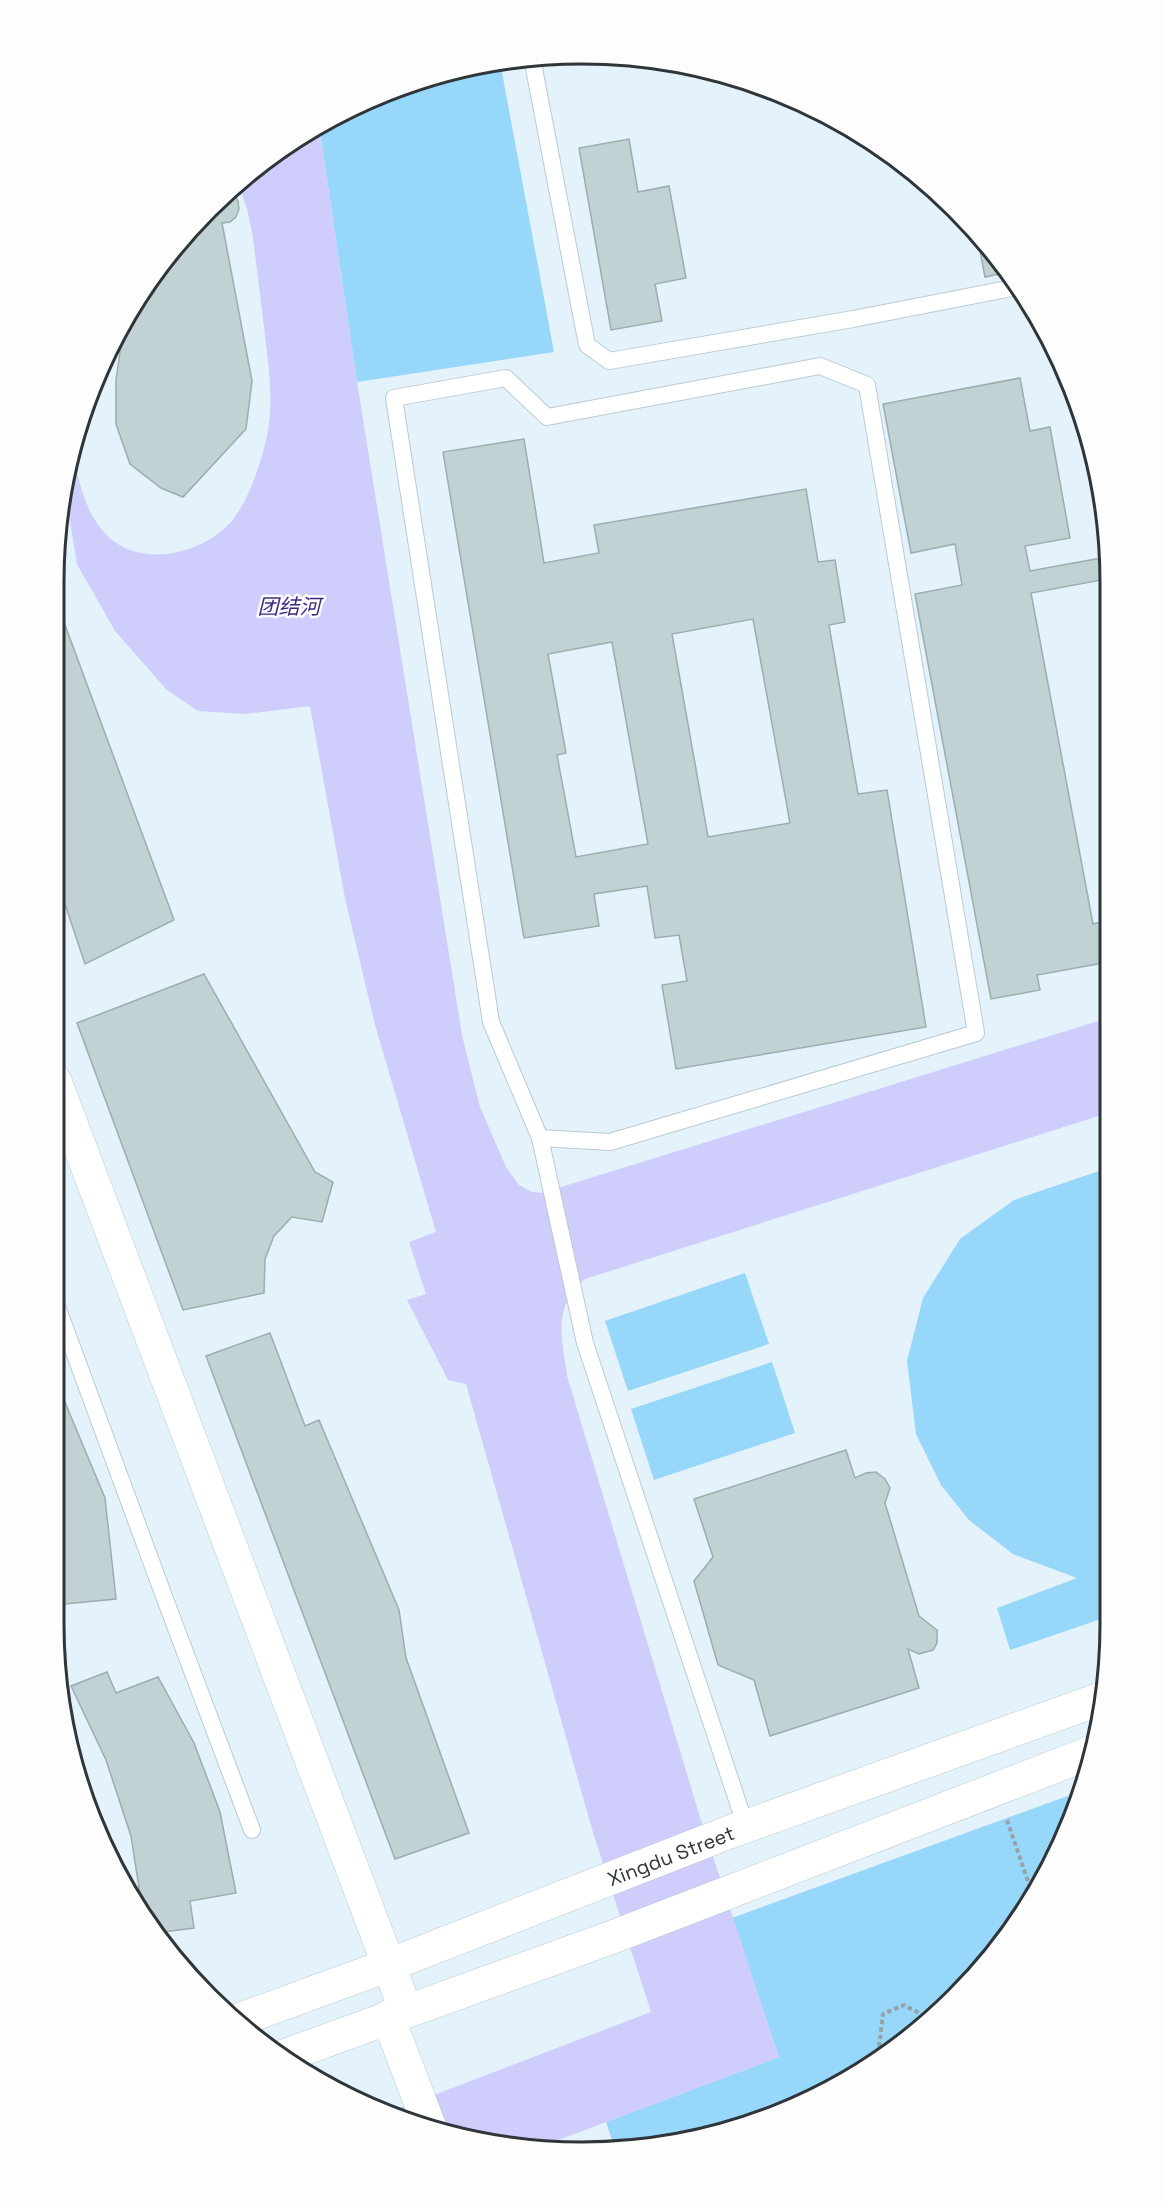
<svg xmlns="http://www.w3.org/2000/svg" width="1165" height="2207" font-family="'Space Grotesk','Noto Sans SC',sans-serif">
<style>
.green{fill:#97d7fa}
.water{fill:#cecdfc}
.building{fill:#c0d2d4;stroke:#9badaf;stroke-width:1.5;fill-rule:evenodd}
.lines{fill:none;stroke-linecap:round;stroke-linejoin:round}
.lane-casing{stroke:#bbcad2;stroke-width:18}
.street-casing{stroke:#bbcad2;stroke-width:34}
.secondary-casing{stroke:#bbcad2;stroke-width:34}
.path{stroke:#97a2a8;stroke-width:4;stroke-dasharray:4.5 3;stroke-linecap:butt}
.lane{stroke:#fff;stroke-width:16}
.street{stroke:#fff;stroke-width:33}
.secondary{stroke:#fff;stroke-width:33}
.labels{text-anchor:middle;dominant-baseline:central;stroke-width:5;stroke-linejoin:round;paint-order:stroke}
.street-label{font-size:20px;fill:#2f3538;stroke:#fdfdfd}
.water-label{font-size:21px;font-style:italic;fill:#3b2a82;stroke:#fdfdfd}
.rim{fill:none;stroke:#2f3538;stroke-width:3}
</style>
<rect width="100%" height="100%" fill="#e3f2fb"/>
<g class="green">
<path d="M500 62 554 352 357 382 319 125 413 82Z"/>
<path d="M1108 1168 1110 1616 1010 1650 997 1608 1077 1578 1013 1554 969 1520 941 1485 916 1434 907 1361 923 1298 960 1239 1014 1200Z"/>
<path d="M745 1273 769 1344 628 1391 605 1321Z"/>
<path d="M772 1362 795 1433 654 1480 631 1409Z"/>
<path d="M1076 1793 1078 1801 1056 1859 956 1998 816 2099 720 2135 616 2152 606 2122 779 2057 732 1918Z"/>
</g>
<path class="water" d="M319 125 357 382 462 1035 480 1107 506 1167 519 1185 532 1192 542 1193 1108 1018V1113L585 1279C552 1306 562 1338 567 1376L699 1814 779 2057 545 2145 446 2135 392 2111 651 2012 592 1829 466 1384 448 1380 407 1300 426 1294 409 1242 436 1232 375 1025 345 898 310 706 245 714 198 711 167 690 115 631 77 564 65 491 73 442C78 502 101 565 173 553 195 549 213 540 229 524 248 504 261 463 267 436 274 403 269 369 265 336 261 302 257 267 252 232L247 209 238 182Z"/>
<g class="building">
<path d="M629 139 638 192 669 186 686 278 655 284 662 321 611 330 579 148Z"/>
<path d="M228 191 234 194 238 201 239 209 236 217 230 222 222 223 252 381 246 429 183 497 161 488 130 464 116 424V380L124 324 163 261Z"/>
<path d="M977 235 1002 261 1008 272 985 277Z"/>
<path d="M1020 378 1030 431 1050 427 1070 538 1025 546 1030 571 1107 557V579L1031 593 1093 924 1105 921 1108 935V962L1037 975 1040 990 991 999 915 594 962 585 955 544 911 553 883 404Z"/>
<path d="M524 439 544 563 599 553 594 525 806 489 818 562 835 560 845 622 829 625 858 794 887 790 926 1027 676 1069 662 985 687 981 679 935 655 938 647 886 594 894 599 926 524 938 443 452ZM753 619 790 823 708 837 672 634ZM612 642 648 844 576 857 557 755 566 753 548 654Z"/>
<path d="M55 598 174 920 85 964 55 874Z"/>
<path d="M204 974 315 1172 333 1182 322 1222 292 1217 274 1236 265 1259 264 1293 183 1310 77 1023Z"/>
<path d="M270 1333 305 1426 319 1420 399 1610 406 1658 469 1833 395 1859 206 1356Z"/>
<path d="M54 1376 105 1498 116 1599 54 1605Z"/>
<path d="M846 1450 855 1478 866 1473 876 1472 885 1479 890 1488 885 1503 919 1616 937 1630V1643L933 1650 919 1654 908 1649 919 1688 770 1736 754 1680 718 1665 694 1581 713 1557 694 1499Z"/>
<path d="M107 1672 116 1693 158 1677 194 1743 220 1812 236 1893 190 1901 194 1928 156 1933 142 1907 131 1836 106 1760 71 1686Z"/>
</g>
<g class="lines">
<defs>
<g id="lane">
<path d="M532 58 587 345 609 361 853 319 1017 287"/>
<path d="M540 1138 610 1142 976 1033 867 385 820 366 547 417 506 378 394 398 491 1022 540 1138 585 1343 746 1827"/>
<path d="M54 1298 165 1599 252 1830"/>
</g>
<g id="street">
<path d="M55 1081 406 2011"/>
<path d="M388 2017 430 2128"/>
</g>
<g id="secondary">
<path d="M241 2019 389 1965 727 1833 1103 1698"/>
<path d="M281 2057 610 1938 1095 1751"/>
</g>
</defs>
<use href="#lane" class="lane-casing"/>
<use href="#street" class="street-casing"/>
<use href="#secondary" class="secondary-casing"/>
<g class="path">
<path d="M1007 1820 1032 1893"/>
<path d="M878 2054 883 2014 904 2005 923 2015 925 2020"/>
</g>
<use href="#lane" class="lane"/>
<use href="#street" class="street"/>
<use href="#secondary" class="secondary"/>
</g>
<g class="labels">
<g class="street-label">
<text transform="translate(671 1856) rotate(-21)">Xingdu Street</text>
</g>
<g class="water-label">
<text x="289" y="606">团结河</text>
</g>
</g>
<path d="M0 0H1165V2207H0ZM582 64H582A518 518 0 0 1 1100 582V1624A518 518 0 0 1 582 2142H582A518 518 0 0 1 64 1624V582A518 518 0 0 1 582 64Z" fill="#fdfdfd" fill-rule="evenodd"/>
<path class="rim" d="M582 64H582A518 518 0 0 1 1100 582V1624A518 518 0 0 1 582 2142H582A518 518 0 0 1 64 1624V582A518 518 0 0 1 582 64Z"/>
</svg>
